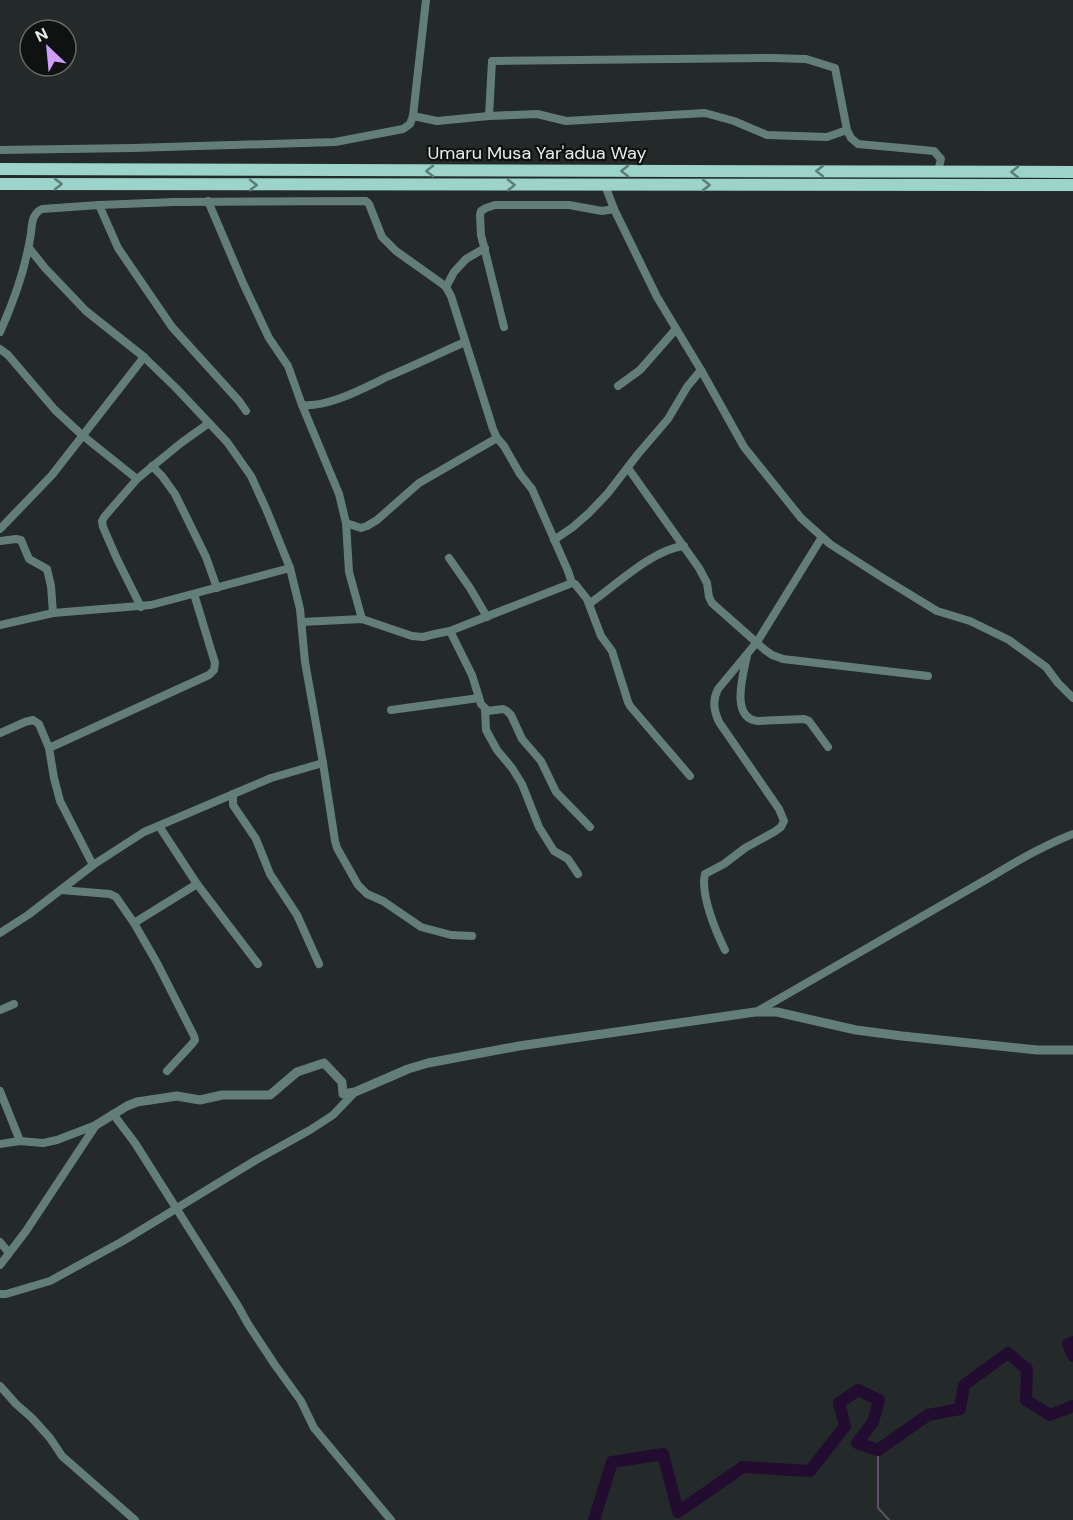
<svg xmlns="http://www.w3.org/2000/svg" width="1073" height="1520" font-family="'DM Sans',sans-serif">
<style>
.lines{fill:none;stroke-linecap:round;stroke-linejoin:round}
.stream{stroke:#5e5069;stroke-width:2}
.river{stroke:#220d31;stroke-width:12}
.minor{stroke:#637e78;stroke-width:8}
.tertiary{stroke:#637e78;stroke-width:9}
.primary{stroke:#9cd4ca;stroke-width:12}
.oneway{stroke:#5d7d77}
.labels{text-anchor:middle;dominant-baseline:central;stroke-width:4.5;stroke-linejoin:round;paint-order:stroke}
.street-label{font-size:18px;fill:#e9edec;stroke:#0f1211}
</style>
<rect width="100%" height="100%" fill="#242a29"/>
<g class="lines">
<path class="stream" d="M878 1450V1508L889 1520"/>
<g class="river">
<path d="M1073 1342 1068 1344 1073 1356"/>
<path d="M594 1520 612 1462 663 1454 678 1512 743 1467 810 1471 845 1426 839 1403 858 1390 879 1400 873 1422 857 1443 878 1450 928 1415 960 1409 964 1385 1008 1353 1027 1369 1026 1400 1050 1415 1073 1406"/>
</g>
<g class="minor">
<path d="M413 116 437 121 489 116 537 114 566 121 705 113 734 121 767 135 827 137 847 130"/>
<path d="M489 116 492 61 772 58 806 59 835 68 847 130 851 138 858 144 934 151 941 159 938 171"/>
<path d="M0 150 133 148 335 142 403 129 410 124 413 116 426 0"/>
<path d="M605 185 614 209 657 297 701 370 744 447 801 518 830 544 883 578 937 611 970 621 1009 640 1046 667 1058 683 1073 698"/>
<path d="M208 201 243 283 269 338 288 366 302 405 339 494 346 523 349 572 362 619"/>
<path d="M99 205 118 248 172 327 239 401 246 411"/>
<path d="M29 248 45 268 86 311 144 357 176 388 227 442 251 476 267 511 290 568 300 609 305 662 323 763 335 841 337 848 358 885 367 894 383 901 421 927 451 935 472 936"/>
<path d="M446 287 454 272 466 259 485 248"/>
<path d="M504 327 481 235 480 215 481 211 486 208 495 205H569L602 211 614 209"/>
<path d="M0 332C14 301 26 267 31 233 32 223 32 214 42 209L99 205 174 202 366 201 369 204 382 237 396 251 441 283 446 287 451 296 493 429 497 438 504 446 520 474 532 489 568 571 572 583"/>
<path d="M0 349 8 355 55 410 82 435 137 479"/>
<path d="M618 386 640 370 676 329"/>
<path d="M302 405C328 408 366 387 389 376 415 365 440 353 465 342"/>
<path d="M152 466 162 476 175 494 206 557 217 588"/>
<path d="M628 468 699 568 707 583 709 597 712 603 765 650 772 655 783 659 928 676"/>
<path d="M346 523 361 528 367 526 377 520 419 483 497 438"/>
<path d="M0 529 52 475 144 357"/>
<path d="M554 540 573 527 589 513 608 493 638 454 668 419 687 387 701 370"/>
<path d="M0 541 16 539 21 540 29 559 47 569 51 586 53 613"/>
<path d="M449 558 470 588 487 617"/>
<path d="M589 604C615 586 653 549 684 546"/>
<path d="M141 607 117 559 103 527 102 521 105 516 137 479 181 443 209 423"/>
<path d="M302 622 362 619 412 636 423 637 435 634 450 631 472 675 481 704 488 711 503 709 507 711 511 715 522 739 541 761 556 792 590 827"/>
<path d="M0 625 53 613 151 605 290 568"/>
<path d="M450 631 572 583 575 584 587 599 601 636 612 651 628 702 630 706 690 776"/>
<path d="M747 655C744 673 729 718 758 721L804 719 809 721 828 747"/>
<path d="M485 709 486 730 497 750 512 768 522 784 539 827 554 851 568 859 578 874"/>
<path d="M391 710 479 698"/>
<path d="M0 733 25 722 33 720 39 724 49 748 54 778 60 801 93 865"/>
<path d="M49 748 209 675 214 670 215 663 194 594"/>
<path d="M233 794V805L256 839 270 874 297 915 319 964"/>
<path d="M159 826 197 884 258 964"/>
<path d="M61 890 110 894 116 897 134 923 157 963 194 1036 195 1040 192 1044 167 1071"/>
<path d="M134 923 197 884"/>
<path d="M0 933 28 915 93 865 144 832 271 778 323 763"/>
<path d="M725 950C716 932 700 894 705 874L724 864 745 848 774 832 781 827 784 821 779 809 719 722C714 711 712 701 718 689L757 642 822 537"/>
<path d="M0 1010 14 1004"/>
<path d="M756 1012 994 875C1020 859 1045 845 1073 834"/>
<path d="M0 1091 20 1141"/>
<path d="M113 1114 135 1143 238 1306 248 1324 275 1365 301 1401 314 1428 391 1520"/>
<path d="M0 1144 20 1141 43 1143 57 1140 96 1125"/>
<path d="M0 1242 9 1253"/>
<path d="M0 1265 26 1231 96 1125"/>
<path d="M0 1294H6L50 1281 123 1241 256 1160 310 1130 333 1115 355 1092"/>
<path d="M0 1386 16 1404 32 1418 50 1438 62 1456 135 1520"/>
</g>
<path class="tertiary" d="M96 1125 127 1106 137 1102 177 1096 200 1100 222 1095H270L297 1072 324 1063 342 1082 343 1094 355 1092 408 1069 428 1063 519 1046 755 1012H777L856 1030 902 1036 1037 1050H1073"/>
<g class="primary">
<path d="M0 169 1073 172"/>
<path d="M0 184 1073 185"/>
</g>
</g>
<defs><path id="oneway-chevron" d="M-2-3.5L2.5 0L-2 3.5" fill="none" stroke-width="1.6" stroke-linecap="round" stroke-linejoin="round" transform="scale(1.5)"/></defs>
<g class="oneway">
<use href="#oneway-chevron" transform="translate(430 171) rotate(-180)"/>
<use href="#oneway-chevron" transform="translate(625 171) rotate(-180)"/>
<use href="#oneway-chevron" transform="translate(820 171) rotate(-180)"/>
<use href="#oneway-chevron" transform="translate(1015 172) rotate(-180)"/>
<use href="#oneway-chevron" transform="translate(58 184)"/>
<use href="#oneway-chevron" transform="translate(253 185)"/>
<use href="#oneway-chevron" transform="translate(511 185)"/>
<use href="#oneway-chevron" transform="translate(706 185)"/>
</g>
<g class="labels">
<g class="street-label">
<text x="537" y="153">Umaru Musa Yar'adua Way</text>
</g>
</g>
<g transform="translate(48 48) rotate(334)"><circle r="28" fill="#0f1211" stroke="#666a69" stroke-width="1.5"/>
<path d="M0-4.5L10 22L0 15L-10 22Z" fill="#d29dfd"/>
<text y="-9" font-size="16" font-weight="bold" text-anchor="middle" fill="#e9edec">N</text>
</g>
</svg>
